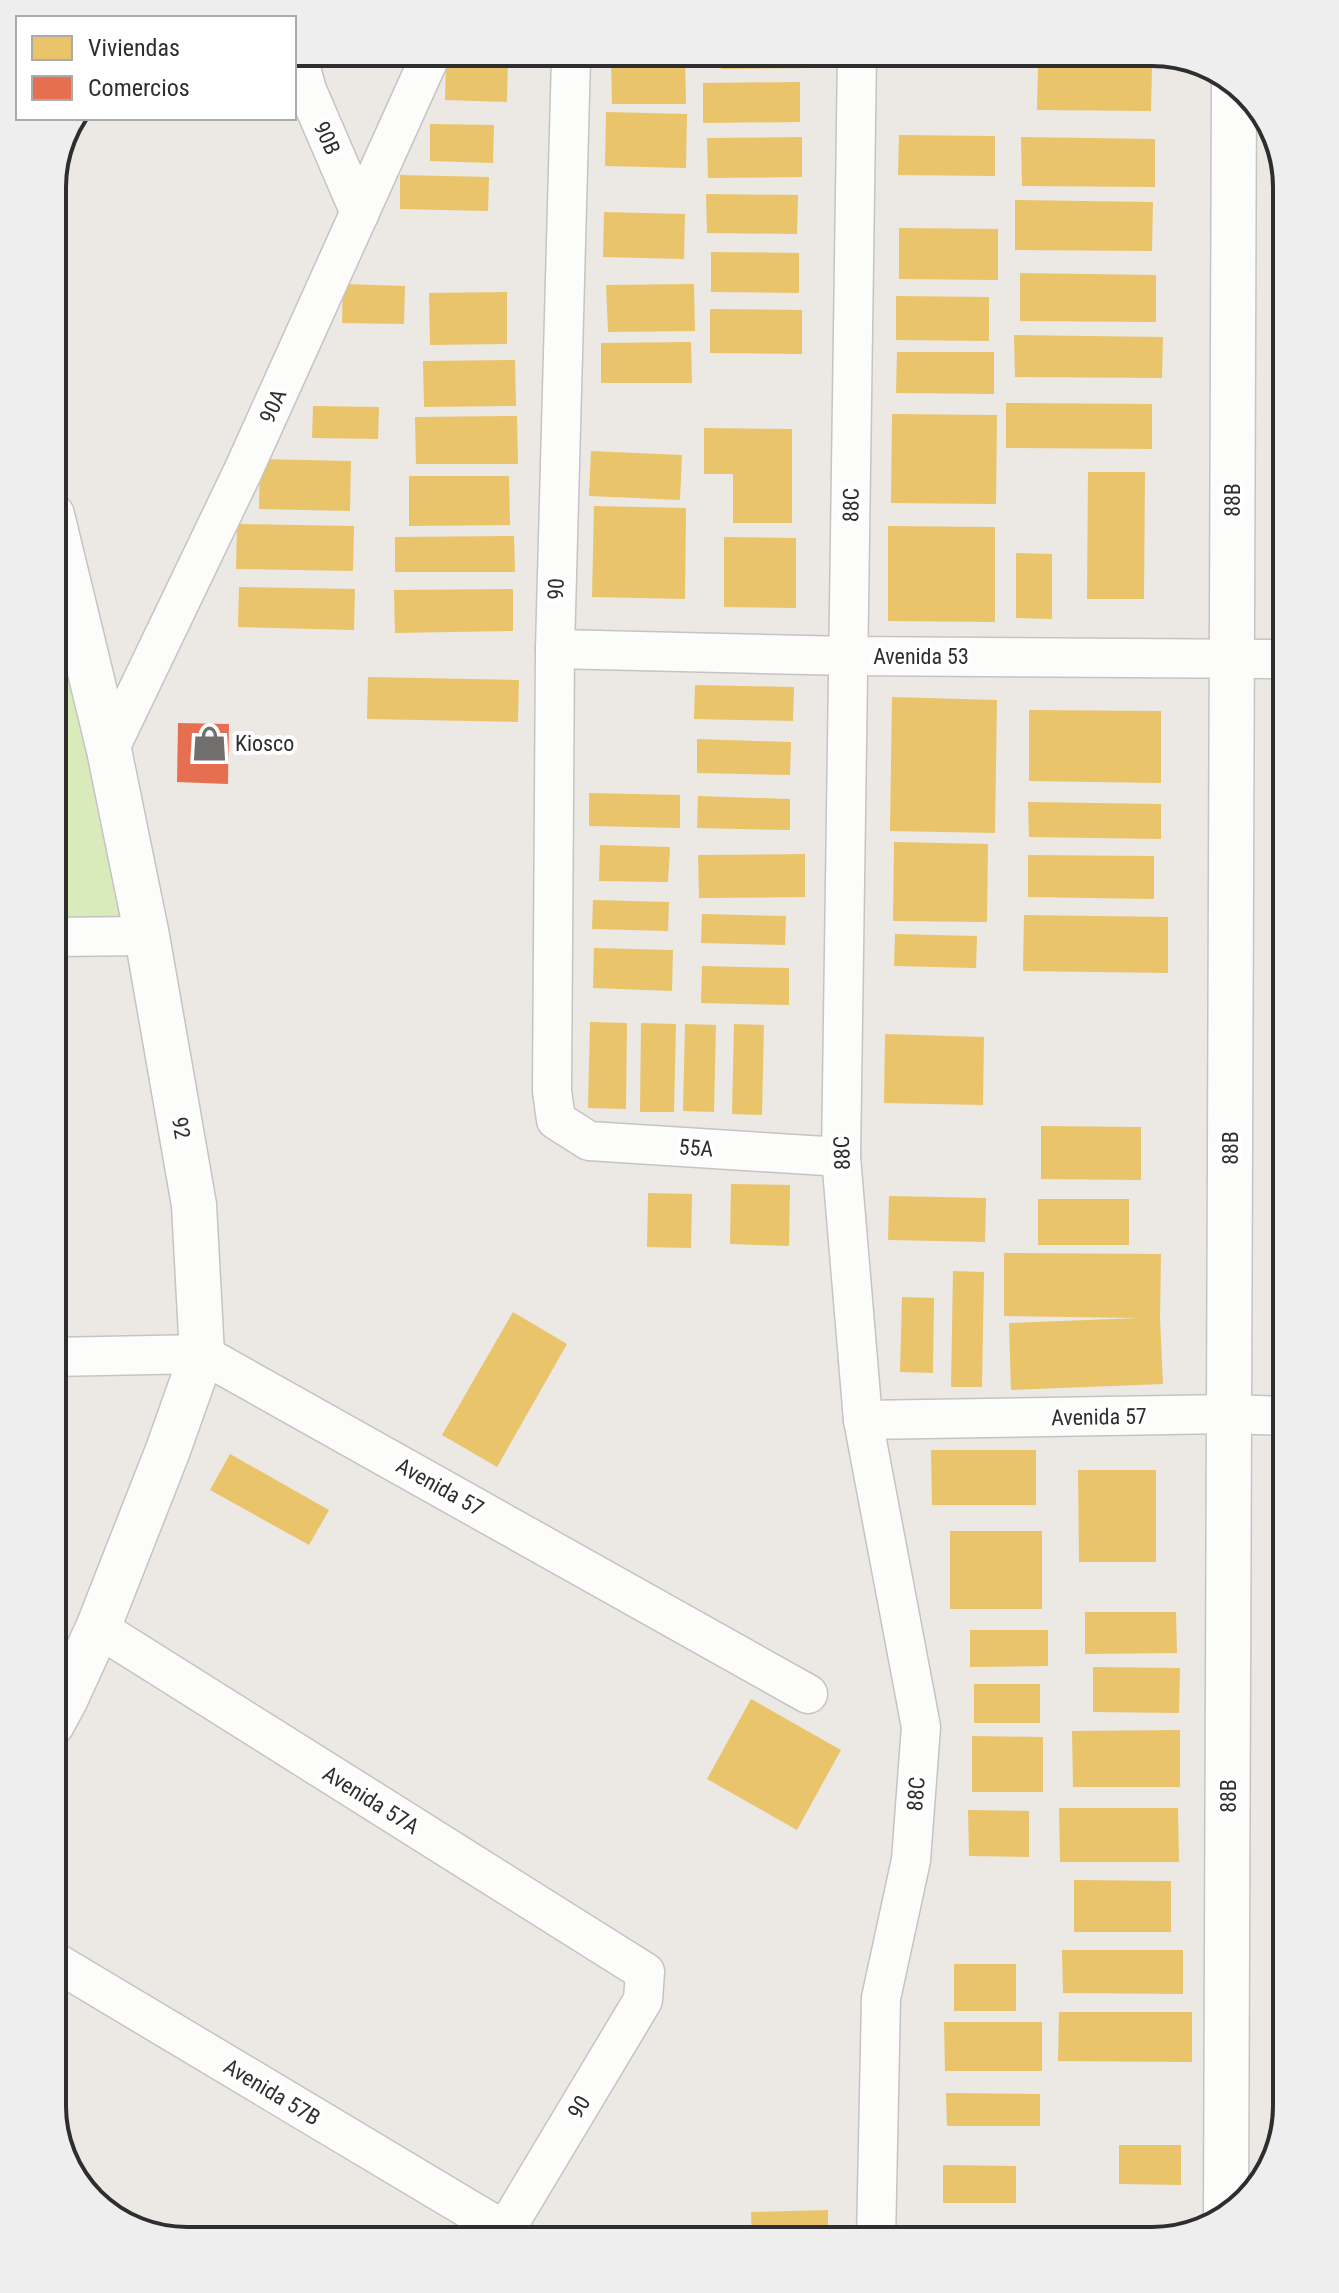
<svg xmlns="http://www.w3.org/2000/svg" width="1339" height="2293" font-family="'Roboto Condensed',sans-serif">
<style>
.pitch{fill:#d9eabb}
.homes{fill:#e9c46a}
.shops{fill:#e76f51}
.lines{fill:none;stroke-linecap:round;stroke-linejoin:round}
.minor-casing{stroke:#c5c4c5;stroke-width:41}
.tertiary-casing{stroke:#c5c4c5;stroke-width:47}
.minor{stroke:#fcfcfb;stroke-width:38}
.tertiary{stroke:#fcfcfb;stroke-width:44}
.labels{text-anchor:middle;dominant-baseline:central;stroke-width:8;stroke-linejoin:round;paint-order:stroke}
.street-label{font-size:22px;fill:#2e2e2e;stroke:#fff}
.poi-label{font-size:22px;fill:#2e2e2e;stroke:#fff;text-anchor:start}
.rim{fill:none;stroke:#2e2e2e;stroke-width:4}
</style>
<rect width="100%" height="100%" fill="#ece8e4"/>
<path class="pitch" d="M52 515 147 936 52 937Z"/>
<g class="homes">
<path d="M995 54V66L886 65V55Z"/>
<path d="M813 56V68L721 69V57Z"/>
<path d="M446 59H508L507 102 445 100Z"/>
<path d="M685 59 686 104H612L611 60Z"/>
<path d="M1038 66 1152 67 1151 111 1037 110Z"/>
<path d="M800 82V122L703 123V83Z"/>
<path d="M606 112 687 114 686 168 605 166Z"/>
<path d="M430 124 494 125 493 163 430 161Z"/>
<path d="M899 135 995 136V176L898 175Z"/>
<path d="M802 137V177L708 178 707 138Z"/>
<path d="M1021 137 1155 139V187L1022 186Z"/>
<path d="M400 175 489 177 488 211 400 209Z"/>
<path d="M706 194 798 195 797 234 707 233Z"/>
<path d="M1015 200 1153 202 1152 251 1015 250Z"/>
<path d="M604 212 685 214 684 259 603 257Z"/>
<path d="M899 228 998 229V280L899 279Z"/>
<path d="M711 252 799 253V293L711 292Z"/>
<path d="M1020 273 1156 275V322L1020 321Z"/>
<path d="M343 284 405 286 404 324 342 323Z"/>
<path d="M694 284 695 331 608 332 606 285Z"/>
<path d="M507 292V344L430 345 429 293Z"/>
<path d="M896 296 989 297V341L896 340Z"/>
<path d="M710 309 802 310V354L710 353Z"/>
<path d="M1014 335 1163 337 1162 378 1015 377Z"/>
<path d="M691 342 692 383H601V343Z"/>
<path d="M897 352H994V394L896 393Z"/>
<path d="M515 360 516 406 424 407 423 361Z"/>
<path d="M1006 403 1152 404V449L1006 448Z"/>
<path d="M313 406 379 407 378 439 312 438Z"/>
<path d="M892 414 997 415 996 504 891 503Z"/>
<path d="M517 416 518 464H416L415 417Z"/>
<path d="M704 428 792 429V523H733V474H704Z"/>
<path d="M591 451 682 455 680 500 589 496Z"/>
<path d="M260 459 351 461 350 511 259 509Z"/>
<path d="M1088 472H1145L1144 599H1087Z"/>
<path d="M409 476H509L510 525 409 526Z"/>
<path d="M594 506 686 508 685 599 592 597Z"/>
<path d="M237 524 354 526 353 571 236 569Z"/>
<path d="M888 526 995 527V622L888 621Z"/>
<path d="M514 536 515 572H395V537Z"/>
<path d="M724 537 796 538V608L724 607Z"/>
<path d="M1016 553 1052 554V619L1016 618Z"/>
<path d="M239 587 355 589 354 630 238 627Z"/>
<path d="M513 589V631L395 633 394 590Z"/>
<path d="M368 677 519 680 518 722 367 719Z"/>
<path d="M695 685 794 687 793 721 694 719Z"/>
<path d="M892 697 997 700 995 833 890 831Z"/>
<path d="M1029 710 1161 711V783L1029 781Z"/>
<path d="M697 739 791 742 790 775 697 773Z"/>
<path d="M589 793 680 795V828L589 826Z"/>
<path d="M698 796 790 799V830L697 828Z"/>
<path d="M1028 802 1161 804V839L1029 837Z"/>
<path d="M894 842 988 844 987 922 893 921Z"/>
<path d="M600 845 670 847 668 882 599 881Z"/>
<path d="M805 854V897L699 898 698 855Z"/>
<path d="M1028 855 1154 856V899L1028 897Z"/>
<path d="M593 900 669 902 668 931 592 929Z"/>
<path d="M702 914 786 916 785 945 701 943Z"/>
<path d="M1024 915 1168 917V973L1023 971Z"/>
<path d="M895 934 977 936 976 968 894 966Z"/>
<path d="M594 948 673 950 672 991 593 988Z"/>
<path d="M702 966 789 968V1005L701 1003Z"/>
<path d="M1281 995H1287V1048H1280Z"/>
<path d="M590 1022 627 1023 626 1109 588 1108Z"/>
<path d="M641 1023 676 1024 674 1112H640Z"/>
<path d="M685 1024 716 1025 714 1112 683 1111Z"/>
<path d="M734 1024 764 1025 762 1115 732 1114Z"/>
<path d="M885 1034 984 1037 983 1105 884 1103Z"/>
<path d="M1041 1126 1141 1127V1180L1041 1179Z"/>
<path d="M731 1184 790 1185 789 1246 730 1244Z"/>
<path d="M648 1193 692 1194 691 1248 647 1247Z"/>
<path d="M889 1196 986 1198 985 1242 888 1240Z"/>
<rect x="1038" y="1199" width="91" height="46"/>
<path d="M1004 1253 1161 1254 1160 1318 1163 1384 1011 1390 1009 1323 1140 1318 1004 1316Z"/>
<path d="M953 1271 984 1272 982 1387H951Z"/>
<path d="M902 1297 934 1298 933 1373 900 1372Z"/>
<path d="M513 1312 567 1344 497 1467 442 1435Z"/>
<path d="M931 1450H1036V1505H932Z"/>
<path d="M230 1454 329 1510 309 1545 210 1490Z"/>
<path d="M1078 1470H1156V1562H1079Z"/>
<rect x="950" y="1531" width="92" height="78"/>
<path d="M1085 1612H1176L1177 1653 1085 1654Z"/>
<path d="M970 1630H1048V1666L970 1667Z"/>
<path d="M1093 1667 1180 1668 1179 1713 1093 1712Z"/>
<rect x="974" y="1684" width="66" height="39"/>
<path d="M751 1699 841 1750 797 1830 707 1779Z"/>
<path d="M1180 1730V1787H1073L1072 1731Z"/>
<path d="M972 1736 1043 1737V1792H972Z"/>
<path d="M1059 1808H1178L1179 1862H1060Z"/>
<path d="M968 1810 1029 1811V1857L969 1856Z"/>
<path d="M1074 1880 1171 1881V1932H1074Z"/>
<path d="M1062 1950H1183V1994L1063 1993Z"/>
<rect x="954" y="1964" width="62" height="47"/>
<path d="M1059 2012H1192V2062L1058 2061Z"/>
<path d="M944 2022H1042V2071H945Z"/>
<path d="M946 2093 1040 2094V2126H947Z"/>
<path d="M1119 2145H1181V2185L1119 2184Z"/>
<path d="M943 2165 1016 2166V2203H943Z"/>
<path d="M828 2210V2241H752L751 2212Z"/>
<rect x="939" y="2236" width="88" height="5"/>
<path d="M1055 2237H1156V2240L1055 2241Z"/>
</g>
<path class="shops" d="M178 723 229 724 228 784 177 782Z"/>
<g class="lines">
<defs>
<g id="minor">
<path d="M857 55 841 1157 863 1420 921 1727 911 1860 881 1998 876 2241"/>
<path d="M571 58 555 649 552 1091 556 1120 589 1141 841 1157"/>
<path d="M299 61 307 90 360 213"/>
<path d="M555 649 849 656 1287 659"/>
<path d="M109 750 243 471 429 59"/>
<path d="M52 937 147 936"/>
<path d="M52 1357 202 1354 808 1694"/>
<path d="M863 1420 1229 1414 1287 1416"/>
<path d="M52 1960 492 2223 510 2222 643 2000 645 1972 98 1628"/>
</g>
<g id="tertiary">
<path d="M52 1724 65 1700 98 1628 168 1450 202 1354 194 1205 147 936 109 750 52 515"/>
<path d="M1226 2214 1234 83"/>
</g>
</defs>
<use href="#minor" class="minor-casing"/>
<use href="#tertiary" class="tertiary-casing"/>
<use href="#minor" class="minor"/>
<use href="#tertiary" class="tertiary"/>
</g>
<defs>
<symbol id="shop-bare" viewBox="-9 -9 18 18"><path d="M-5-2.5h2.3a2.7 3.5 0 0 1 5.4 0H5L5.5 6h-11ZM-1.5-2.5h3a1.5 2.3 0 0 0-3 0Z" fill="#706f6e" stroke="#fff" stroke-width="2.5" paint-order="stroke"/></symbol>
</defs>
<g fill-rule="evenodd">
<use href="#shop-bare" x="184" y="718" width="51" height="51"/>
</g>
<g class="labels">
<g class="street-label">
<text transform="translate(327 138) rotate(66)">90B</text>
<text transform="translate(273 406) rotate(-66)">90A</text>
<text transform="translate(1232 500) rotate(-90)">88B</text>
<text transform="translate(851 505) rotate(-89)">88C</text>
<text transform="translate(556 589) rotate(-88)">90</text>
<text x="921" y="656">Avenida 53</text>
<text transform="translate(181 1128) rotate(80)">92</text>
<text transform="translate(696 1148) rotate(4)">55A</text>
<text transform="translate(1230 1148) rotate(-90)">88B</text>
<text transform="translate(842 1153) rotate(-92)">88C</text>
<text transform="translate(1099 1417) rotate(-1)">Avenida 57</text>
<text transform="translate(440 1487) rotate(29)">Avenida 57</text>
<text transform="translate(916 1794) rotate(-85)">88C</text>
<text transform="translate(1228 1796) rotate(-90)">88B</text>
<text transform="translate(371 1800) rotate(32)">Avenida 57A</text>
<text transform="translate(272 2092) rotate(31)">Avenida 57B</text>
<text transform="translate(579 2107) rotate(-59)">90</text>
</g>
<g class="poi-label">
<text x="235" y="743">Kiosco</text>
</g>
</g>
<path d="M0 0H1339V2293H0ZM187 66H1152A121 121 0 0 1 1273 187V2106A121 121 0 0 1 1152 2227H187A121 121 0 0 1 66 2106V187A121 121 0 0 1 187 66Z" fill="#eee" fill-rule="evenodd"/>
<path class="rim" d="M187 66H1152A121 121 0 0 1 1273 187V2106A121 121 0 0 1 1152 2227H187A121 121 0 0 1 66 2106V187A121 121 0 0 1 187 66Z"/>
<rect x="16" y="16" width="280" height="104" fill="#ffffff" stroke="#ababab" stroke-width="2"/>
<rect x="32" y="36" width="40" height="24" fill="#e9c46a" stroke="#ababab" stroke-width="2"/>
<text x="88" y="56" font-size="24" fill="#2e2e2e">Viviendas</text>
<rect x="32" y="76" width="40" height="24" fill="#e76f51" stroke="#ababab" stroke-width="2"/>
<text x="88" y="96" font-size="24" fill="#2e2e2e">Comercios</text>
</svg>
